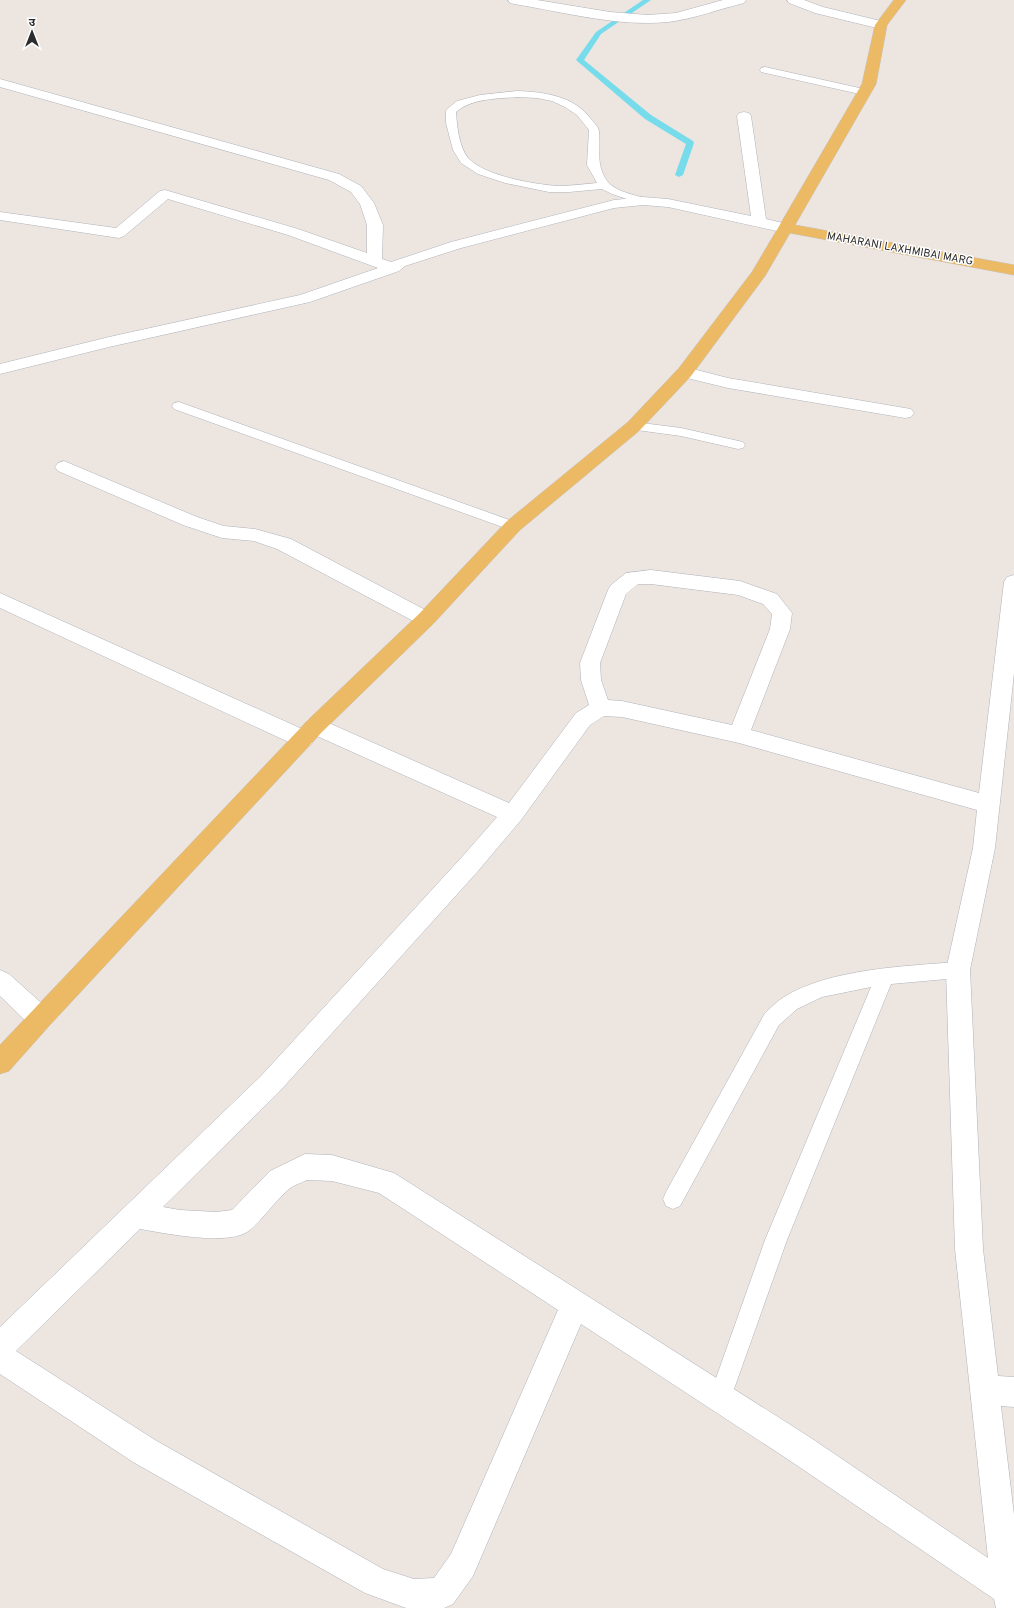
<svg xmlns="http://www.w3.org/2000/svg" width="1014" height="1608" font-family="Overpass,'Noto Sans Devanagari',sans-serif">
<style>
.lines{fill:none;stroke-linecap:round;stroke-linejoin:round}
.stream{fill:#76dceb;fill-rule:evenodd}
.service-casing{stroke:#afb3bc;stroke-width:1}
.minor-casing{stroke:#afb3bc;stroke-width:1}
.primary-casing{stroke:#c4c4c4;stroke-width:1}
.service{fill:#fff;fill-rule:evenodd}
.minor{fill:#fff;fill-rule:evenodd}
.primary{fill:#ecba65;fill-rule:evenodd}
.labels{text-anchor:middle;dominant-baseline:central;stroke-width:3;stroke-linejoin:round;paint-order:stroke}
.far-street-label{font-size:11px;fill:#2c2c2c;stroke:#fff}
</style>
<rect width="100%" height="100%" fill="#ede5df"/>
<g class="lines">
<path class="stream" d="M643 0H651L601 34 584 60 651 115 693 141 694 143 683 175 679 177 675 175 686 144 645 119 576 60 596 32Z"/>
<defs>
<g id="service">
<path d="M765 67 864 89 869 92 864 95 761 72 760 70 761 68Z"/>
<path d="M517 91C545 92 574 96 591 119 594 123 599 127 599 132 601 151 595 165 608 182 616 192 636 195 647 199L649 201 647 203H639L612 194 602 189 569 192H549L505 183 478 174 461 163 453 150 446 123V111L447 109 457 101 480 95ZM517 97 537 98 552 101 565 107 577 115 589 130 587 165 597 183C584 184 570 186 557 186 533 184 486 176 469 159 459 148 457 126 456 112 473 98 496 99 517 97Z"/>
<path d="M179 402 518 523 520 526 518 529 513 531 508 529 174 409 172 406 174 403Z"/>
<path d="M634 422 681 428 743 442 745 445 743 448 738 449 681 436 629 429 627 426 629 423Z"/>
<path d="M958 962 965 964 967 970 965 976 958 978 891 984 787 1240 728 1406 720 1409 712 1406 709 1398 765 1240 871 987 822 997 797 1009 779 1025 680 1206 673 1209 666 1206 663 1199 666 1192 765 1013C771 1008 777 1001 784 997 829 969 905 966 958 962Z"/>
</g>
<g id="minor">
<path d="M508 0H537L610 12 648 15 676 13 723 0H746L744 3C719 9 694 19 668 22 617 27 564 12 514 4L510 3Z"/>
<path d="M787 0H804L823 7 885 22 887 25 885 28 881 29 815 13 789 3Z"/>
<path d="M0 79 339 174 361 186 374 203 383 225 382 259 391 262 451 242 614 200 643 197 668 199 751 216 737 116 739 113 744 112 749 113 751 116 766 219 791 225 794 228 791 231 786 233 668 207 643 205 614 208 461 248 405 266 399 271 310 302 109 347 0 374V364L109 337 300 295 378 268 288 235 168 199 124 236 119 238 0 220V212L116 228 160 191 165 190 298 229 367 253V225L360 204 351 192 329 180 0 87Z"/>
<path d="M685 367 728 378 905 408 911 409 914 413 911 417 905 418 728 388 679 376 677 372 679 368Z"/>
<path d="M64 461 197 517 224 526 255 529 291 539 433 614 436 619 433 624 426 626 419 624 277 549 254 541 222 538 183 525 58 471 55 467 58 463Z"/>
<path d="M651 570 740 581 777 594 792 613 790 629 751 730 979 793 1004 582 1007 577 1014 575V673L995 848 970 970 983 1249 998 1376 1014 1377V1407L1001 1406 1014 1515V1608H996L994 1599 789 1460 581 1324 473 1576 453 1604 444 1608H406L365 1593 133 1462 0 1374V1327L261 1076 462 857 497 817 308 732 304 726 308 720 315 718 322 720 509 803 576 713 589 705 581 680 580 663 608 590 611 585 626 573ZM638 584H651L738 595 763 604 772 614 770 629 732 725 622 701 608 700 601 680 600 663 626 594ZM604 716 622 717 739 743 977 810 973 848 946 970 955 1249 988 1558 811 1438 394 1173 332 1155 305 1154 270 1171 232 1210 216 1212 180 1210 163 1207 279 1092 478 871 521 820 590 725ZM307 1180 332 1181 379 1193 558 1310 451 1554 434 1578 414 1579 383 1569 155 1440 16 1351 140 1229C164 1233 230 1247 250 1230 264 1218 274 1202 288 1190 293 1185 301 1183 307 1180Z"/>
<path d="M0 593 311 733 314 739 311 745 303 747 295 745 0 608Z"/>
<path d="M0 970 9 974 49 1010 52 1018 49 1026 40 1029 31 1026 0 996Z"/>
</g>
<path id="primary" d="M894 0H906L887 25 876 84 795 225 1014 265V275L790 233 765 276 691 376 640 430 520 530 433 624 322 732 49 1026 9 1071 0 1074V1045L308 720 419 614 506 522 628 422 679 368 752 272 778 228 862 84 875 25Z"/>
</defs>
<use href="#service" class="service-casing"/>
<use href="#minor" class="minor-casing"/>
<use href="#primary" class="primary-casing"/>
<use href="#service" class="service"/>
<use href="#minor" class="minor"/>
<use href="#primary" class="primary"/>
</g>
<g class="labels">
<g class="far-street-label">
<text transform="translate(900 249) rotate(10)">MAHARANI LAXHMIBAI MARG</text>
</g>
</g>
<g transform="translate(32 32)" stroke="#ffffff" stroke-width="3" paint-order="stroke">
<path d="M0-3L7 15L0 10L-7 15Z" fill="#2c2c2c"/>
<text y="-6" font-size="11" font-weight="bold" text-anchor="middle" fill="#2c2c2c">उ</text>
</g>
</svg>
